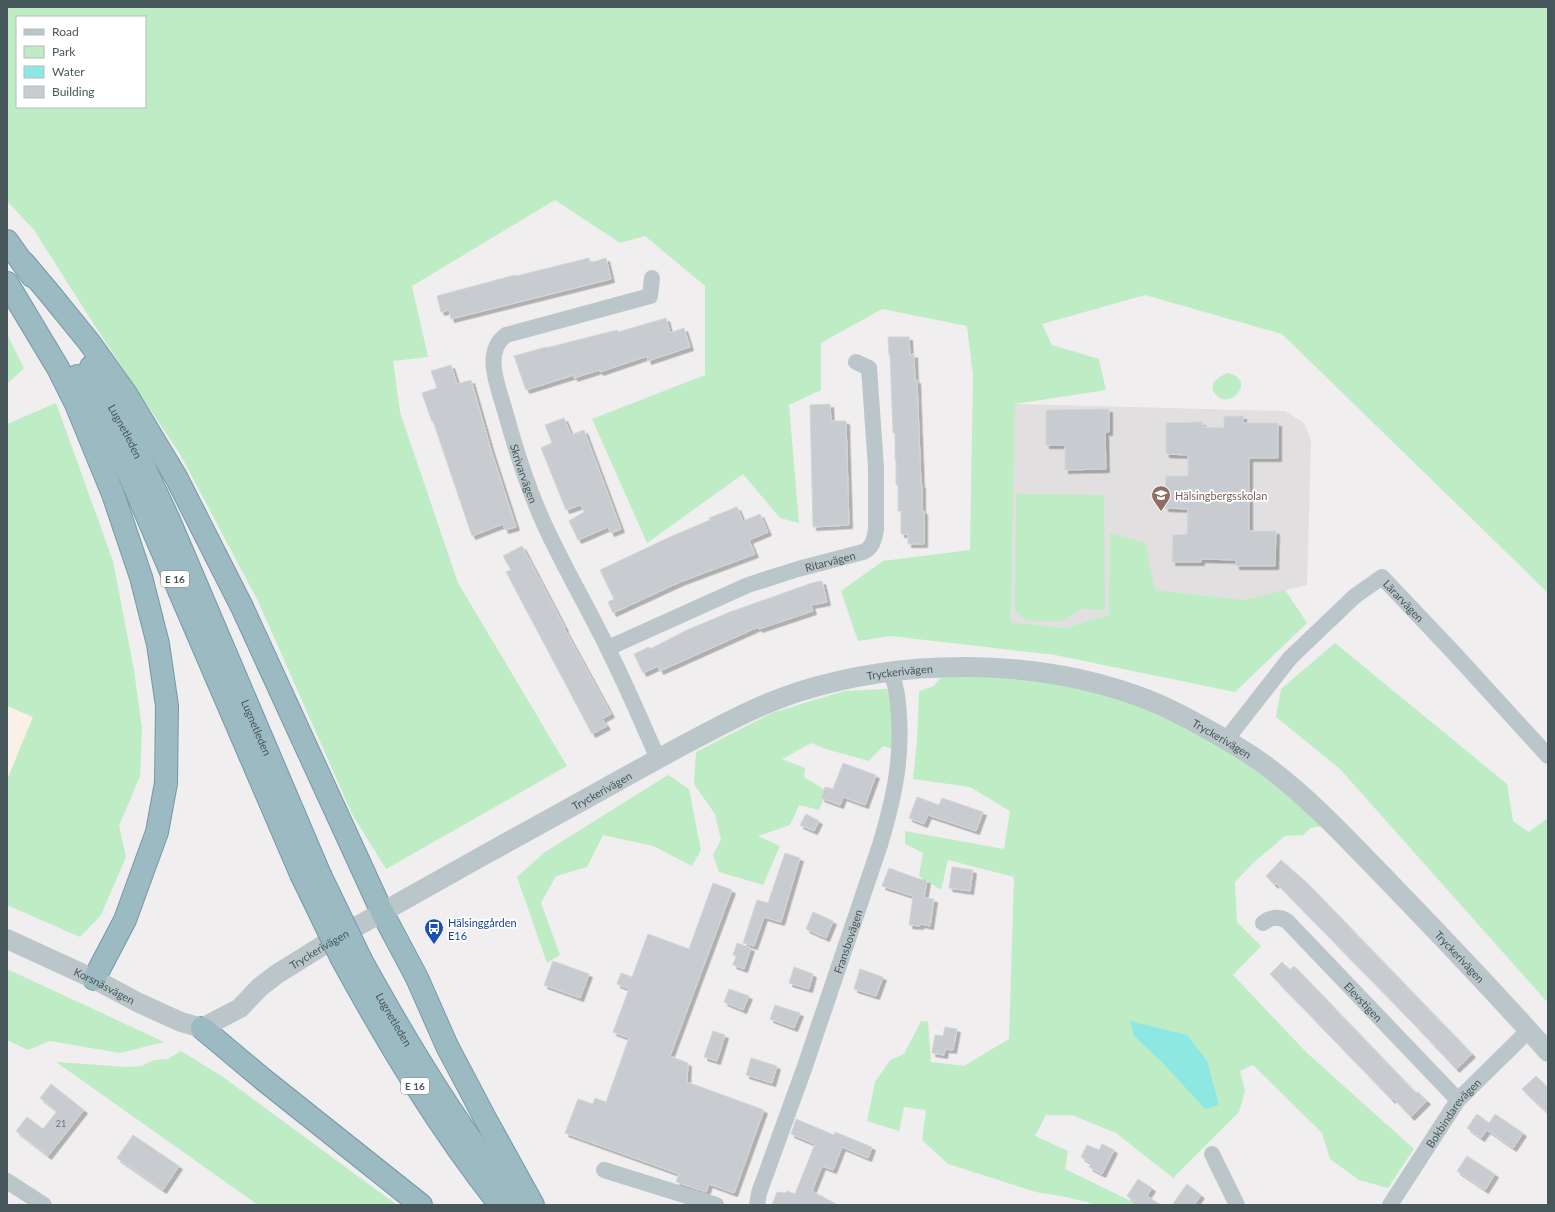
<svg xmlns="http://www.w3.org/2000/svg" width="1555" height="1212" font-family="Lato,sans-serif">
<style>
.commercial{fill:#fbf0e7}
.education{fill:#e1dfe0}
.green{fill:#beecc4;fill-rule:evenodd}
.water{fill:#8de7e2}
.building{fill:#c8ccd0;stroke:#d2d6d9;filter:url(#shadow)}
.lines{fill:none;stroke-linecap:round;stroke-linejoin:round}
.trunk-casing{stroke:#7399a6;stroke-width:24}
.minor{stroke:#bac6ca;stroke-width:16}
.tertiary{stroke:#bac6ca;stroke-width:20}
.trunk{stroke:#9cbac2;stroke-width:22}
.trunk-bridge-casing{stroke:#7399a6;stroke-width:24;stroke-linecap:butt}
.trunk-bridge{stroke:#9cbac2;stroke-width:22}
.labels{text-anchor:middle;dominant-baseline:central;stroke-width:3.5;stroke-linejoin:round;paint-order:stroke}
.number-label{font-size:9px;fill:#677478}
.shield{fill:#fff;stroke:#7e898c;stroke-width:1}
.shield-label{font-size:10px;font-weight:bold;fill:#47565a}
.street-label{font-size:11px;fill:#47565a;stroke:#fff}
.education-label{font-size:11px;fill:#785e54;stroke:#fff;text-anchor:start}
.transit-label{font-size:11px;fill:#164399;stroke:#fff;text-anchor:start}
</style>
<defs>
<filter id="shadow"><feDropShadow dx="3.5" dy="3.5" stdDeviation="0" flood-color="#0004"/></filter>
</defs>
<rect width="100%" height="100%" fill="#f0eeee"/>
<path class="commercial" d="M7 706 33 717 7 780Z"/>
<path class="education" d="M1015 404 1285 411 1304 423 1311 440 1307 585 1245 600 1110 585 1109 615 1065 628 1011 622Z"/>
<g class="green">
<path d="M7 7H1548V593L1282 334 1145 295 1042 324 1052 345 1099 359 1106 390 1015 404 1011 622 1065 628 1109 615 1110 533 1145 543 1155 590 1245 600 1285 590 1307 623 1235 692 1055 655 891 636 858 641 841 591 883 561 970 550 973 376 967 326 882 309 821 343V390L789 405 799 523 780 518 743 474 647 543 592 419 705 375V286L645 236 620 243 555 200 412 286 428 357 393 361 400 412 458 583 567 766 386 869 352 814 258 601 181 456 95 326 34 230 7 201ZM17 17H145V107H17Z"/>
<path d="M7 334 24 368 7 384Z"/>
<path d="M1228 373C1257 379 1231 411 1216 395 1206 384 1219 376 1228 373Z"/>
<path d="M56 403 113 561 134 670 142 728 140 776 119 826 126 857 101 915 80 937 7 905V780L33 717 7 706V424Z"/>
<path d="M1016 494 1104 495 1105 610 1080 609 1064 621H1027L1015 611Z"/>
<path d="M1335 643 1507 784 1513 821 1529 832 1548 818V1003L1340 769 1276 717 1281 689Z"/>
<path d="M986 670 1121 696 1218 741 1328 825 1311 828 1303 835 1285 836 1253 863 1235 882 1237 922 1261 946 1233 975 1306 1052 1414 1149 1388 1188 1359 1180 1330 1159 1322 1133 1253 1065 1240 1071 1245 1091 1239 1112 1173 1178 1116 1133 1072 1115H1046L1035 1136 1068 1151 1065 1169 1139 1205H1098L1066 1197 1036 1192 948 1164 922 1140 926 1110 904 1107 899 1131 867 1121 875 1082 890 1060 904 1054 921 1021 928 1022 931 1062 964 1066 1009 1039 1014 877 948 860 941 890 919 876 923 853 905 844V831L1004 849 1010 811 970 787 913 779 917 742 919 691 934 686 941 677Z"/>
<path d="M887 689 895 709 897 750 883 746 869 761 826 749 811 743 782 759 805 768 804 777 827 791 819 810 799 805 790 825 758 836 780 846 763 885 719 872 713 855 721 840 715 814 694 784 696 752 772 713 844 691Z"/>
<path d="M668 775 689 789 701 850 692 866 653 846 603 835 587 867 556 876 541 903 560 955 547 963 517 877 545 852Z"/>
<path d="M7 969 164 1042 120 1053 50 1041 28 1050 7 1040Z"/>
<path d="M181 1051 223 1077 397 1205H258L56 1062 127 1067 142 1066 154 1060 168 1059Z"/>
</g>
<path class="water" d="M1130 1021 1187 1035 1207 1061 1219 1105 1205 1109 1164 1064 1134 1036Z"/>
<g class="building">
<path d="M589 258 590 263 606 258 611 279 451 319 449 310 441 312 437 296 515 275 516 276Z"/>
<path d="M666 318 670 333 684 328 690 347 648 361 647 356 600 372 599 370 574 378V375L526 390 514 356 546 347V348L617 330 618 332Z"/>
<path d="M888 337H909L910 355 914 354 915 380H917L921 485H922V511H924V544H908V534H901V511H898V485H896V459H895V433H893L890 355H889Z"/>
<path d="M451 365 457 384 471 380 491 450 516 527 505 530 503 524 472 536 433 421 432 422 422 393 437 388 431 371Z"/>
<path d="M830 404 831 421H846L849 525 813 527 810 405Z"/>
<path d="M1109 409V432H1105L1106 469 1065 470V445H1046V410Z"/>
<path d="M1224 416H1243V423H1278V458H1249V531H1276L1275 566H1236V560L1201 559V562H1172L1173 535 1187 534 1188 509 1165 508 1166 476H1188V455L1166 454V423L1202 422 1203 427 1224 428Z"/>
<path d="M564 418 571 435 584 430 621 529 611 533 608 527 578 540 569 521 584 512 581 505 566 510 541 448 552 443 545 425Z"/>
<path d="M737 507 743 521 760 514 768 532 749 540 755 554 680 582 613 613 608 602 614 599 600 570 670 537 710 520 709 518Z"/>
<path d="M522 546 565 628H564L611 714 602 719 607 726 592 734 506 572 511 570 503 556Z"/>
<path d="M822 581 827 602 811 605 813 611 759 629 758 627 660 671 658 666 643 673 634 654 649 647 650 649 687 630 730 612 812 583Z"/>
<path d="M843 763 876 775 865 805 843 797 840 805 821 798 825 787 833 789Z"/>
<path d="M917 797 939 805 942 798 983 812 976 831 928 815 924 824 909 818Z"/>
<path d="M806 814 819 821 814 831 800 825Z"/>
<path d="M785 853 800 858 781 922 764 917 754 946 743 943 757 900 768 903Z"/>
<path d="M1281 860 1307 883 1472 1054 1456 1069 1412 1022 1276 883 1275 885 1266 876Z"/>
<path d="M952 867 973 870 970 891 949 888Z"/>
<path d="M889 868 919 879 927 880 924 898 934 899 930 926 920 924V926L909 925 913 896 882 886Z"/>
<path d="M713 883 732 890 670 1056 688 1063 687 1082 764 1110 734 1193 709 1184 706 1192 676 1182 679 1174 565 1133 578 1099 593 1104 595 1098 606 1102 629 1038 613 1032 629 989 617 984 621 973 632 977 648 934 689 949Z"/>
<path d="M813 912 833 921 826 938 806 929Z"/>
<path d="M737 943 751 948 744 969 733 965 736 956 733 955Z"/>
<path d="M553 961 589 974 580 998 544 985Z"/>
<path d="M1282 962 1290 970 1294 966 1416 1093 1418 1092 1427 1101 1411 1117 1393 1098 1392 1100 1270 974Z"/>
<path d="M794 967 813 974 809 989 789 983Z"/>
<path d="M860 969 883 977 876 996 854 989Z"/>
<path d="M729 989 749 996 743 1010 724 1002Z"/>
<path d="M775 1005 800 1013 794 1028 770 1019Z"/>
<path d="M945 1027 957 1029 953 1050 945 1049 944 1055 932 1053 935 1035 943 1036Z"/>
<path d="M713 1031 725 1035 717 1061 704 1057Z"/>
<path d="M751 1058 777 1066 772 1083 746 1075Z"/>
<path d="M1536 1076 1548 1088V1114L1522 1089Z"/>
<path d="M51 1084 84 1110 48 1156 16 1131 27 1117 43 1129 57 1111 40 1098Z"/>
<path d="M1477 1114 1489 1123 1495 1114 1523 1133 1513 1148 1487 1130 1481 1138 1467 1128Z"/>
<path d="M796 1119 834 1135 835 1132 872 1147 868 1158 842 1147 833 1170 822 1166 812 1191 838 1205H772L777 1192 786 1193 787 1191 795 1194 815 1144 791 1134Z"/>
<path d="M133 1135 179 1166 163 1190 117 1158Z"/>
<path d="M1102 1144 1114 1150 1102 1174 1089 1167 1091 1163 1081 1157 1087 1145 1099 1150Z"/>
<path d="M1467 1156 1495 1174 1485 1190 1457 1171Z"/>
<path d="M1138 1179 1152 1188 1147 1196 1161 1205H1141L1127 1196Z"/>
<path d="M1187 1184 1201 1195 1194 1205H1172Z"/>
</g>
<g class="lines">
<defs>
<g id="trunk">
<path d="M7 241 32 276"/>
<path d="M24 263 50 294 89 342 126 394 176 477 242 607 382 912 417 978 447 1046 486 1120 533 1205"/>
<path d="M7 283 58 368 76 404 113 494 141 577 158 644 167 706 166 783 157 832 125 920 94 979"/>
<path id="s8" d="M91 367 131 439 168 518 320 875"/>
<path d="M77 376 116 447 129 474 301 874"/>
<path d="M342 959C389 1045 439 1128 500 1205"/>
<path id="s9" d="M361 960C408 1045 458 1128 519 1204"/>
<path d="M202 1028 264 1080 421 1205"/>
</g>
</defs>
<use href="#trunk" class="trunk-casing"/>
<g class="minor">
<path id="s1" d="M652 278 650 296 506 335C482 352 499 389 505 411 516 451 528 490 546 528 565 569 588 608 608 649 626 685 642 722 658 759"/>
<path id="s2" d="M608 648 748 585 798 569 863 552C873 548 874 539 876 530V468L869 368 856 362"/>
<path id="s3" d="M1226 740 1290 658 1355 596 1382 577 1454 653 1548 756"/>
<path id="s4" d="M1263 923C1270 917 1279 916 1287 921L1458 1100"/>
<path d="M1212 1154 1237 1205"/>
<path d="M604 1170 716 1205"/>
<path d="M7 1181 44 1205"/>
<path id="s5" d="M757 1205 759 1193 804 1069 880 845C893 801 902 763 899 717 898 700 897 688 891 672"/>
<path id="s6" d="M1390 1205 1458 1100 1529 1030"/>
</g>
<path class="tertiary" id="s7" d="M7 939 94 979 137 1002 181 1022 202 1028 240 1008 260 987 277 974 322 946C405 899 489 852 573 806 613 784 653 761 693 740 727 722 761 704 798 692 905 658 1032 658 1138 696 1166 706 1191 720 1216 734 1233 744 1249 753 1265 765 1311 799 1350 842 1390 883 1444 939 1497 994 1548 1052"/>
<use href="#trunk" class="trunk"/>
<defs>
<g id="trunk-bridge">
<path d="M301 874 342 959"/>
<path d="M320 875 361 960"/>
</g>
</defs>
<use href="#trunk-bridge" class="trunk-bridge-casing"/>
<use href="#trunk-bridge" class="trunk-bridge"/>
</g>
<defs>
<symbol id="school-pin" viewBox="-11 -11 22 30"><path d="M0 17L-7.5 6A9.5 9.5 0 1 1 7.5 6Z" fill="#8d6e63" stroke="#fff"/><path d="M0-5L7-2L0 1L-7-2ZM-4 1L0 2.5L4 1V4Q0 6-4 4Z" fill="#fff"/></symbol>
<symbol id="bus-pin" viewBox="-11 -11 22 30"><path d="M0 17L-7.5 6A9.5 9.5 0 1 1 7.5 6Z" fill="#1a4fb4" stroke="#fff"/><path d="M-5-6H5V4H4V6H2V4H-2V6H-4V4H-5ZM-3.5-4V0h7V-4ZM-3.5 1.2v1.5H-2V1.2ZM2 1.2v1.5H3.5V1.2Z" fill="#fff"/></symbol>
</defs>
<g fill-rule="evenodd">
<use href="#school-pin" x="1150" y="484" width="22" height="30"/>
<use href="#bus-pin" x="423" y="917" width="22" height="30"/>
</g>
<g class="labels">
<g class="number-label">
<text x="61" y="1123">21</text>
</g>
<g class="shield">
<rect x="161" y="571" width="28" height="16" rx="3"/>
<rect x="401" y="1078" width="28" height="16" rx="3"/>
</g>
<g class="shield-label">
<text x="175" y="579">E 16</text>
<text x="415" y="1086">E 16</text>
</g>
<g class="street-label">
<text stroke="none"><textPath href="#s8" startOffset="73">Lugnetleden</textPath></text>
<text stroke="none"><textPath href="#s1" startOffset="314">Skrivarvägen</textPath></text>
<text stroke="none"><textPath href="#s2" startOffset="239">Ritarvägen</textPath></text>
<text stroke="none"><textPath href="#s3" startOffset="259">Lärarvägen</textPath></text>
<text stroke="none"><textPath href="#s7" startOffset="1005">Tryckerivägen</textPath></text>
<text stroke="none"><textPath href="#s8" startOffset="397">Lugnetleden</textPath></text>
<text stroke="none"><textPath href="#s7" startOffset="1341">Tryckerivägen</textPath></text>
<text stroke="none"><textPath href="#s7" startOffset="681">Tryckerivägen</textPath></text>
<text stroke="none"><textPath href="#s5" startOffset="279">Fransbovägen</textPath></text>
<text stroke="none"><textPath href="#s7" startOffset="357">Tryckerivägen</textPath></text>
<text stroke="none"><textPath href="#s7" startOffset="1665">Tryckerivägen</textPath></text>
<text stroke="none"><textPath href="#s7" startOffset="108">Korsnäsvägen</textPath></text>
<text stroke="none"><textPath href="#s4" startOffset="137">Elevstigen</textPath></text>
<text stroke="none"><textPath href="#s9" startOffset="68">Lugnetleden</textPath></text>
<text stroke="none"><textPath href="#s6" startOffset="112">Bokbindarevägen</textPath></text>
</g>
<g class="education-label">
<text x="1175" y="495">Hälsingbergsskolan</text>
</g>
<g class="transit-label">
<text x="448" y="922">Hälsinggården<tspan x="448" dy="13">E16</tspan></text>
</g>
</g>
<rect width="1555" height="1212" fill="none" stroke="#47565a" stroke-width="16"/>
<rect x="16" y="16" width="130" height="92" fill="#ffffff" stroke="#b5bbbd"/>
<rect x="24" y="29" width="20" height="6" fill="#bac6ca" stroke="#b5bbbd"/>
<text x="52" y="36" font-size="12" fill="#47565a">Road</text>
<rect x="24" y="46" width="20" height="12" fill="#beecc4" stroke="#b5bbbd"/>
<text x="52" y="56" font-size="12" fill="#47565a">Park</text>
<rect x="24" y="66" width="20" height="12" fill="#8de7e2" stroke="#b5bbbd"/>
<text x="52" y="76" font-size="12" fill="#47565a">Water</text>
<rect x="24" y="86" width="20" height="12" fill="#c8ccd0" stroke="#b5bbbd"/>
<text x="52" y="96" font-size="12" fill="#47565a">Building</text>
</svg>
